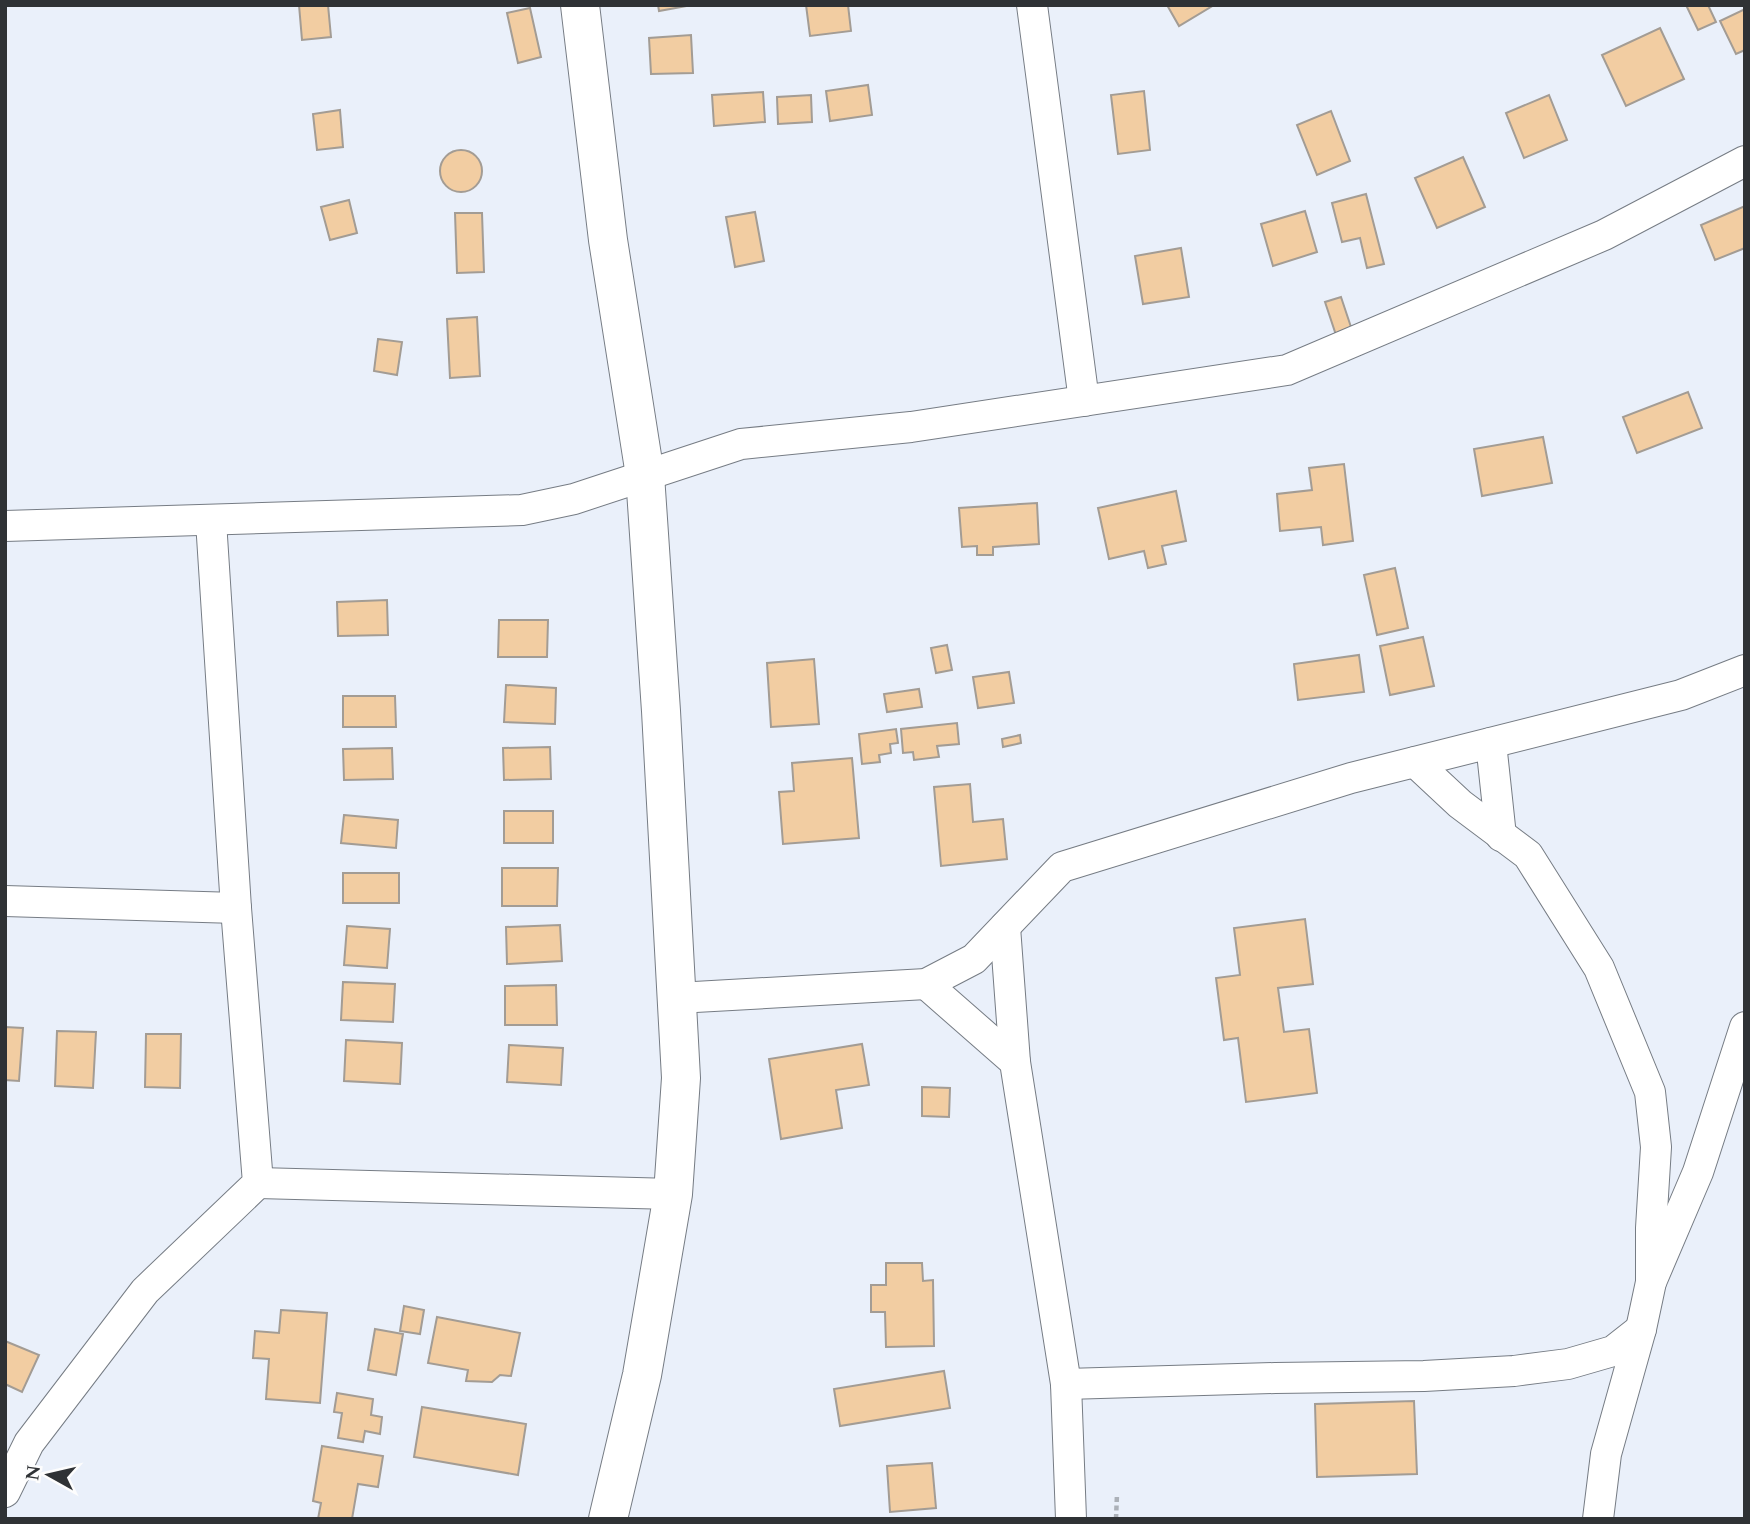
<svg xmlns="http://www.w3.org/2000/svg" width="1750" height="1524" font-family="Spectral,serif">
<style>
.building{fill:#f2cda2;stroke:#a39c94;stroke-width:2}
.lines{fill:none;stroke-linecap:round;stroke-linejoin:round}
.street-casing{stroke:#767c84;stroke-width:32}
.secondary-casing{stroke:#767c84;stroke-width:40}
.path{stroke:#acb1b8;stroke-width:4.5;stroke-dasharray:5 3.5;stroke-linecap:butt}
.street{stroke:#fff;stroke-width:30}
.secondary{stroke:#fff;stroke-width:38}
</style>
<rect width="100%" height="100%" fill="#eaf0fa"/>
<g class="building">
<path d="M299 5H328L331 37 302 40Z"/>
<path d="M658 5H687V6L659 11Z"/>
<path d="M806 5H848L851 31 810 36Z"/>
<path d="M1167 5H1214L1179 26Z"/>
<path d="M1686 5H1708L1716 22 1698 30Z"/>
<path d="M530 8 541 57 518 63 507 13Z"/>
<path d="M1745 9V50L1736 54 1720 21Z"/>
<path d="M1660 28 1684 79 1626 106 1602 55Z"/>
<path d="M691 35 693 73 651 74 649 38Z"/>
<path d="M868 85 872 115 830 121 826 91Z"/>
<path d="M1144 91 1150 150 1118 154 1111 95Z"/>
<path d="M763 92 765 122 714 126 712 95Z"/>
<path d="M811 95 812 122 778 124 777 97Z"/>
<path d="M1549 95 1567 140 1524 158 1506 113Z"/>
<path d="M340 110 343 147 317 150 313 114Z"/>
<path d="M1331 111 1350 161 1317 175 1297 125Z"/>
<circle cx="461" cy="171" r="21"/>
<path d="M1463 157 1485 207 1437 228 1415 178Z"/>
<path d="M1366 194 1384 264 1367 268 1360 238 1342 242 1332 203Z"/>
<path d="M349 200 357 233 330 240 321 207Z"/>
<path d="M1745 206V248L1715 260 1701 225Z"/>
<path d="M1305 211 1317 252 1273 266 1261 224Z"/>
<path d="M755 212 764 261 735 267 726 217Z"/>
<path d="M455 213H482L484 272 457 273Z"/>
<path d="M1181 248 1189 297 1143 304 1135 256Z"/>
<path d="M1341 297 1353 333 1337 338 1325 302Z"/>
<path d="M477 317 480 376 450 378 447 319Z"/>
<path d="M378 339 402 342 397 375 374 371Z"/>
<path d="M1688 392 1702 428 1637 453 1623 417Z"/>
<path d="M1543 437 1552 483 1482 496 1474 449Z"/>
<path d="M1344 464 1353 541 1323 545 1321 527 1280 531 1277 494 1312 490 1309 468Z"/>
<path d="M1176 491 1186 541 1162 546 1166 564 1148 568 1144 551 1109 559 1098 508Z"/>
<path d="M1037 503 1039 544 993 547V555H977V546L962 547 959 508Z"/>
<path d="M1395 568 1408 628 1377 635 1364 575Z"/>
<path d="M387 600 388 635 338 636 337 602Z"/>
<path d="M499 620H548L547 657H498Z"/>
<path d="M1423 637 1434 686 1390 695 1380 646Z"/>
<path d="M947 645 952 670 936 673 931 648Z"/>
<path d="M1359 655 1364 692 1298 700 1294 664Z"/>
<path d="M814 659 819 724 771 727 767 663Z"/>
<path d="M1009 672 1014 703 978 708 973 677Z"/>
<path d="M506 685 556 688 555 724 504 722Z"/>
<path d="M919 689 922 707 887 712 884 694Z"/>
<path d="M343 696H395L396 727H343Z"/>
<path d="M957 723 959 744 937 746 939 757 914 760 913 752 903 753 901 729Z"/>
<path d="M896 729 898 743 890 744 891 753 879 755 880 762 862 764 859 734Z"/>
<path d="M1020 735 1021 743 1003 747 1002 739Z"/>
<path d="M550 747 551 779 504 780 503 748Z"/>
<path d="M392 748 393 779 344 780 343 749Z"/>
<path d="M852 758 859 838 783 844 779 792 794 791 792 763Z"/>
<path d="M970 784 973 822 1003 819 1007 859 941 866 934 787Z"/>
<rect x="504" y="811" width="49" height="32"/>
<path d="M344 815 398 820 396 848 341 843Z"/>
<path d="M502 868H558L557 906H502Z"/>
<rect x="343" y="873" width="56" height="30"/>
<path d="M1305 919 1313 984 1278 988 1284 1032 1309 1029 1317 1093 1246 1102 1238 1038 1224 1040 1216 978 1240 975 1234 928Z"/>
<path d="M560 925 562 961 507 964 506 927Z"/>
<path d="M347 926 390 929 387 968 344 965Z"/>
<path d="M343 982 395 984 393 1022 341 1020Z"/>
<path d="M556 985 557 1025H505V986Z"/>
<path d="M5 1027 23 1028 19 1081 5 1080Z"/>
<path d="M57 1031 96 1032 93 1088 55 1086Z"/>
<path d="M146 1034H181L180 1088 145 1087Z"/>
<path d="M346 1040 402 1043 400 1084 344 1081Z"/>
<path d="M862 1044 869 1085 836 1090 842 1128 781 1139 769 1059Z"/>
<path d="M509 1045 563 1048 561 1085 507 1082Z"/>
<path d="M922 1087 950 1088 949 1117 922 1116Z"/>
<path d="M886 1263H922L923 1281 933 1280 934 1346 886 1347 885 1312H871V1285H886Z"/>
<path d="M404 1306 424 1310 420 1334 400 1331Z"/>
<path d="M281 1310 327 1313 320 1403 266 1399 269 1359 253 1358 255 1331 279 1333Z"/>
<path d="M437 1317 520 1333 511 1376 500 1375 492 1382 466 1381 468 1370 428 1363Z"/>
<path d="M375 1329 403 1334 396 1375 368 1370Z"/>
<path d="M5 1341 39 1355 22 1392 5 1384Z"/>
<path d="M944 1371 950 1408 840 1426 834 1389Z"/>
<path d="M337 1393 373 1399 371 1415 382 1417 380 1434 365 1431 363 1442 338 1438 342 1413 334 1412Z"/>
<path d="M1414 1401 1417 1474 1317 1477 1315 1404Z"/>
<path d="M422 1407 526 1424 518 1475 414 1457Z"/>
<path d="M322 1446 383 1456 378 1487 358 1484 352 1519H318L321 1503 313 1501Z"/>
<path d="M932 1463 936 1508 890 1512 887 1466Z"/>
</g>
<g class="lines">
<defs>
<g id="street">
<path d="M1032 5 1084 401"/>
<path d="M5 526 522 510 574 499 741 444 911 427 1287 370 1604 235 1745 161"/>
<path d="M1491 743 1501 836"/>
<path d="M1415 762 1460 804 1528 855 1599 968 1650 1092 1656 1147 1651 1228V1282"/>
<path d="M5 901 236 908"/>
<path d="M1005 927 1015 1062"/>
<path d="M926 984 1015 1062 1066 1384 1071 1519"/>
<path d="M677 998 926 984 974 959 1062 867 1351 778 1681 695 1745 670"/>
<path d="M258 1183 673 1194"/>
<path d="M1066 1384 1275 1378 1424 1376 1514 1371 1568 1364 1613 1351 1641 1329"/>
<path d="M5 1492 29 1443 145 1291 258 1183 236 908 211 521"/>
<path d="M1598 1519 1606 1454 1641 1329 1651 1282 1698 1172 1745 1027"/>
</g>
<path id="secondary" d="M580 5 608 240 645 475 661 711 681 1078 673 1194 642 1375 608 1519"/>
</defs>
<use href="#street" class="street-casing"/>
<use href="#secondary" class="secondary-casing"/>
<path class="path" d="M1116 1519 1117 1494"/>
<use href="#street" class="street"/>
<use href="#secondary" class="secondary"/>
</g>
<rect width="1750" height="1524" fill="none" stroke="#2f3235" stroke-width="14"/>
<g transform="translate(49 1475) rotate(278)" stroke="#fdfdfd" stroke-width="5" paint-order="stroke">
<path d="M0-5L12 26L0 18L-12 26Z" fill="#2f3235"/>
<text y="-10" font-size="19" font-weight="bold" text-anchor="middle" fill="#2f3235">N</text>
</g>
</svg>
